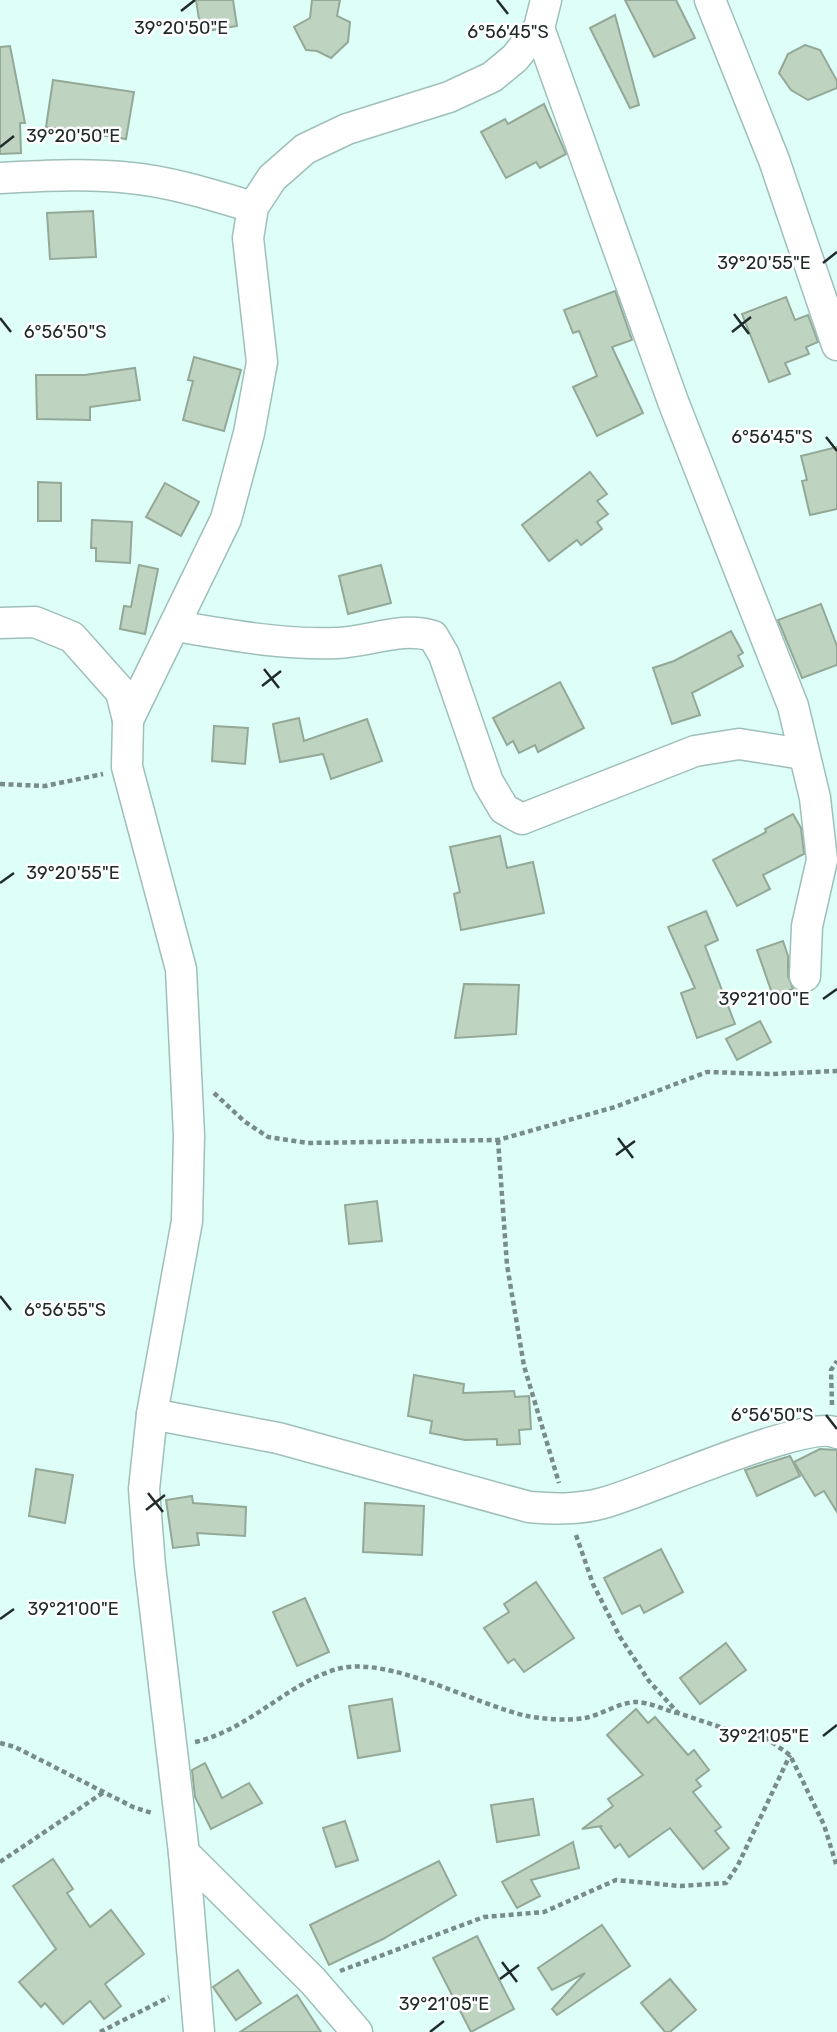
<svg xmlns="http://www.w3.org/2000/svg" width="837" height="2032" font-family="Rubik,sans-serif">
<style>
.building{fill:#bed4c1;stroke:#93a896;stroke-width:2}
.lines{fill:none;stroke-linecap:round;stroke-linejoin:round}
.street-casing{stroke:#9fbfb9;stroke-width:33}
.path{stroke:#788d89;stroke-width:4.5;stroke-dasharray:5 3.5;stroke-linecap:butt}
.street{stroke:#fff;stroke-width:30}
.ticks{fill:none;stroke:#202c2a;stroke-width:2.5}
.ticks-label{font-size:18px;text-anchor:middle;fill:#202c2a;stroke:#fff;stroke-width:5;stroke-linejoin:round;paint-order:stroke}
</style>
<rect width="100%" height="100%" fill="#defef8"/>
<g class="building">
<path d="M196 0H233L237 26 201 32Z"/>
<path d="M312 0H340L337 16 350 22 348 42 331 58 317 51 306 50 294 27 310 18Z"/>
<path d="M625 0H676L695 38 654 57Z"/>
<path d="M615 15 639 105 630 108 590 28Z"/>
<path d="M805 45 820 50 837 81V88L808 100 791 90 779 73 788 54Z"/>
<path d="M10 46 25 123H20L21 153 0 154V47Z"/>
<path d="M53 80 134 92 126 139 46 127Z"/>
<path d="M544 104 566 154 540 168 536 162 506 178 481 132 505 119 508 124Z"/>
<path d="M93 211 96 257 50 259 47 213Z"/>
<path d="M615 291 632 340 612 347 643 413 597 436 573 387 597 376 579 331 573 333 564 310Z"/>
<path d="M786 297 795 320 808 315 818 342 806 347 809 354 785 363 790 374 769 382 742 314Z"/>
<path d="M194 357 241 370 224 431 183 420 193 381 188 380Z"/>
<path d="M135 368 140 400 90 407V420L37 419 36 375H85Z"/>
<path d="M837 447V509L810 515 802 481 807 480 801 456Z"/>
<path d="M590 472 607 494 597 501 608 514 597 522 602 529 581 545 577 540 549 561 522 525Z"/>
<path d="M38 482 61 483V521H38Z"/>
<path d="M165 483 199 502 181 536 146 517Z"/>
<path d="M92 520 132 522 130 563 96 561V548H91Z"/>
<path d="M139 565 158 569 145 634 120 629 124 606 131 607Z"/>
<path d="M381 565 391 603 348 614 339 576Z"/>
<path d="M821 604 837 646V665L802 678 778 620Z"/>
<path d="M731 631 743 653 738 656 743 666 692 693 700 715 672 724 653 668 674 661Z"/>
<path d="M560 682 584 728 538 752 535 745 519 753 513 741 507 745 493 718Z"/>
<path d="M299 718 304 741 367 719 382 761 331 779 323 754 280 762 273 724Z"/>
<path d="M214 726 248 728 245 764 212 761Z"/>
<path d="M793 814 801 828 804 854 763 875 770 889 737 906 713 860 766 832 765 829Z"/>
<path d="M500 836 507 868 533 862 544 913 461 930 454 894 460 892 450 847Z"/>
<path d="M706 911 718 940 705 946 735 1024 697 1038 681 993 695 988 668 927Z"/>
<path d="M783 941 788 956V976L793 989 773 996 757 950Z"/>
<path d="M464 984 519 985 516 1034 455 1038Z"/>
<path d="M760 1021 771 1042 737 1060 726 1039Z"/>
<path d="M377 1201 382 1241 349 1244 345 1205Z"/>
<path d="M414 1375 464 1384 463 1393 514 1391 515 1397 529 1396 531 1429 519 1430 520 1444 497 1445V1439L465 1440 430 1433 432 1421 408 1416Z"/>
<path d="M820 1449 837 1450V1512L824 1491 815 1496 794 1462Z"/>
<path d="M790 1456 800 1476 757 1496 745 1470Z"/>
<path d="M36 1469 73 1475 65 1523 29 1516Z"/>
<path d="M192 1496 193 1503 246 1507 245 1536 197 1533 199 1545 173 1548 166 1500Z"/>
<path d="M365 1503 424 1506 422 1555 363 1552Z"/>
<path d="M661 1549 683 1592 644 1613 640 1605 622 1614 604 1578Z"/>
<path d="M536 1582 574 1638 524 1672 514 1659 508 1663 484 1628 509 1612 504 1604Z"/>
<path d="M305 1598 329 1652 297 1666 273 1612Z"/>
<path d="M726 1643 746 1670 700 1704 680 1678Z"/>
<path d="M392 1699 400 1751 358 1758 349 1706Z"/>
<path d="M636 1709 648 1723 655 1717 688 1755 694 1750 709 1770 696 1780 701 1786 693 1792 721 1827 715 1831 729 1848 703 1869 670 1828 629 1857 620 1844 615 1848 600 1827 602 1826 582 1829 613 1806 608 1799 643 1775 607 1735Z"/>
<path d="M205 1763 222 1798 249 1783 262 1803 211 1829 195 1797 192 1770Z"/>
<path d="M533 1799 539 1835 497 1842 491 1805Z"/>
<path d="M345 1821 358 1860 336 1867 323 1828Z"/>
<path d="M573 1842 579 1868 531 1880 540 1896 517 1908 502 1882Z"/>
<path d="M53 1859 73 1889 67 1893 90 1927 111 1910 144 1954 105 1984 121 2006 104 2019 90 2001 63 2024 45 2003 41 2007 19 1982 56 1949 13 1886Z"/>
<path d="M439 1861 456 1895 383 1939 329 1965 310 1925Z"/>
<path d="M602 1925 630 1966 557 2015 552 2009 585 1973 552 1990 538 1968Z"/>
<path d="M477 1936 514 2009 471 2032 433 1958Z"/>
<path d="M238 1970 261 2003 236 2020 213 1987Z"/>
<path d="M670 1979 696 2010 670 2032H665L641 2003Z"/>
<path d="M297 1995 321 2032H240Z"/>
</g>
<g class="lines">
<defs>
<g id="street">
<path d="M710 0 774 160 837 345"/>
<path d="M539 28 674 404 793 706 815 798 822 860 807 926 805 976"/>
<path d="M0 178C43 176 87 173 131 178 172 182 212 195 253 207"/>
<path d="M0 623 35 622 72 637 121 692 128 720"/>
<path d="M176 626C229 635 283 645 337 643 369 642 402 626 433 636L444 655 488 782 504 809 522 819 695 751 739 744 803 754"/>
<path d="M152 1414 278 1438 529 1507C554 1509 578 1510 603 1503 644 1493 806 1418 837 1433"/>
<path d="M184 1853 199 2032"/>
<path d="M357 2032 313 1981 184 1853 150 1566 144 1489 152 1414 187 1221 189 1135 181 969 127 767 128 720 226 519 249 433 262 362 248 238 253 207 272 178 305 149 347 129 449 97 492 77 515 58 539 28 546 0"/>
</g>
</defs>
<use href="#street" class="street-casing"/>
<g class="path">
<path d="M0 784 45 786 103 774"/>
<path d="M214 1093 244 1121 268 1137 308 1143 498 1140 615 1107 707 1072 772 1074 837 1071"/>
<path d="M498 1140 507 1265 524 1366 559 1483"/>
<path d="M832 1405 831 1370 837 1361"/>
<path d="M576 1535 593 1584 620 1637 649 1681 678 1713 729 1730 766 1738 790 1755 824 1825 837 1867"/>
<path d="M195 1742C249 1730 286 1684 337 1669 389 1655 473 1704 527 1716 543 1719 569 1721 585 1718 601 1715 620 1702 636 1702 649 1702 665 1710 677 1713"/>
<path d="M0 1743 15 1747 133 1807 152 1813"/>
<path d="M0 1862 104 1792"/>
<path d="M340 1971 484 1917 544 1912 616 1880 680 1886 726 1883 738 1865 790 1755"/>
<path d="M100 2032 169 1997"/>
</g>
<use href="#street" class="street"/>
</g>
<path class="ticks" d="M497 0 508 14M181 11 195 0M0 147 14 136M823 263 837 252M734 314 749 334M0 318 11 332M732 332 751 317M826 437 837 451M264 669 279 688M262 686 281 671M0 883 14 873M823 999 837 989M618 1138 633 1158M616 1155 635 1141M0 1296 11 1310M826 1415 837 1429M148 1493 163 1512M146 1510 165 1495M0 1619 14 1609M823 1736 837 1725M502 1962 517 1982M500 1979 519 1965M430 2032 444 2021"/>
<g class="ticks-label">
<text x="181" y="34">39°20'50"E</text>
<text x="508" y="38">6°56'45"S</text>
<text x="73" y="142">39°20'50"E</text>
<text x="764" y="269">39°20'55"E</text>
<text x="65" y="338">6°56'50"S</text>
<text x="772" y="443">6°56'45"S</text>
<text x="73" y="879">39°20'55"E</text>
<text x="764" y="1005">39°21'00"E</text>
<text x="65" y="1316">6°56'55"S</text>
<text x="772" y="1421">6°56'50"S</text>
<text x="73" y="1615">39°21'00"E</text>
<text x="764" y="1742">39°21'05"E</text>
<text x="444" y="2010">39°21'05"E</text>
</g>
</svg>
